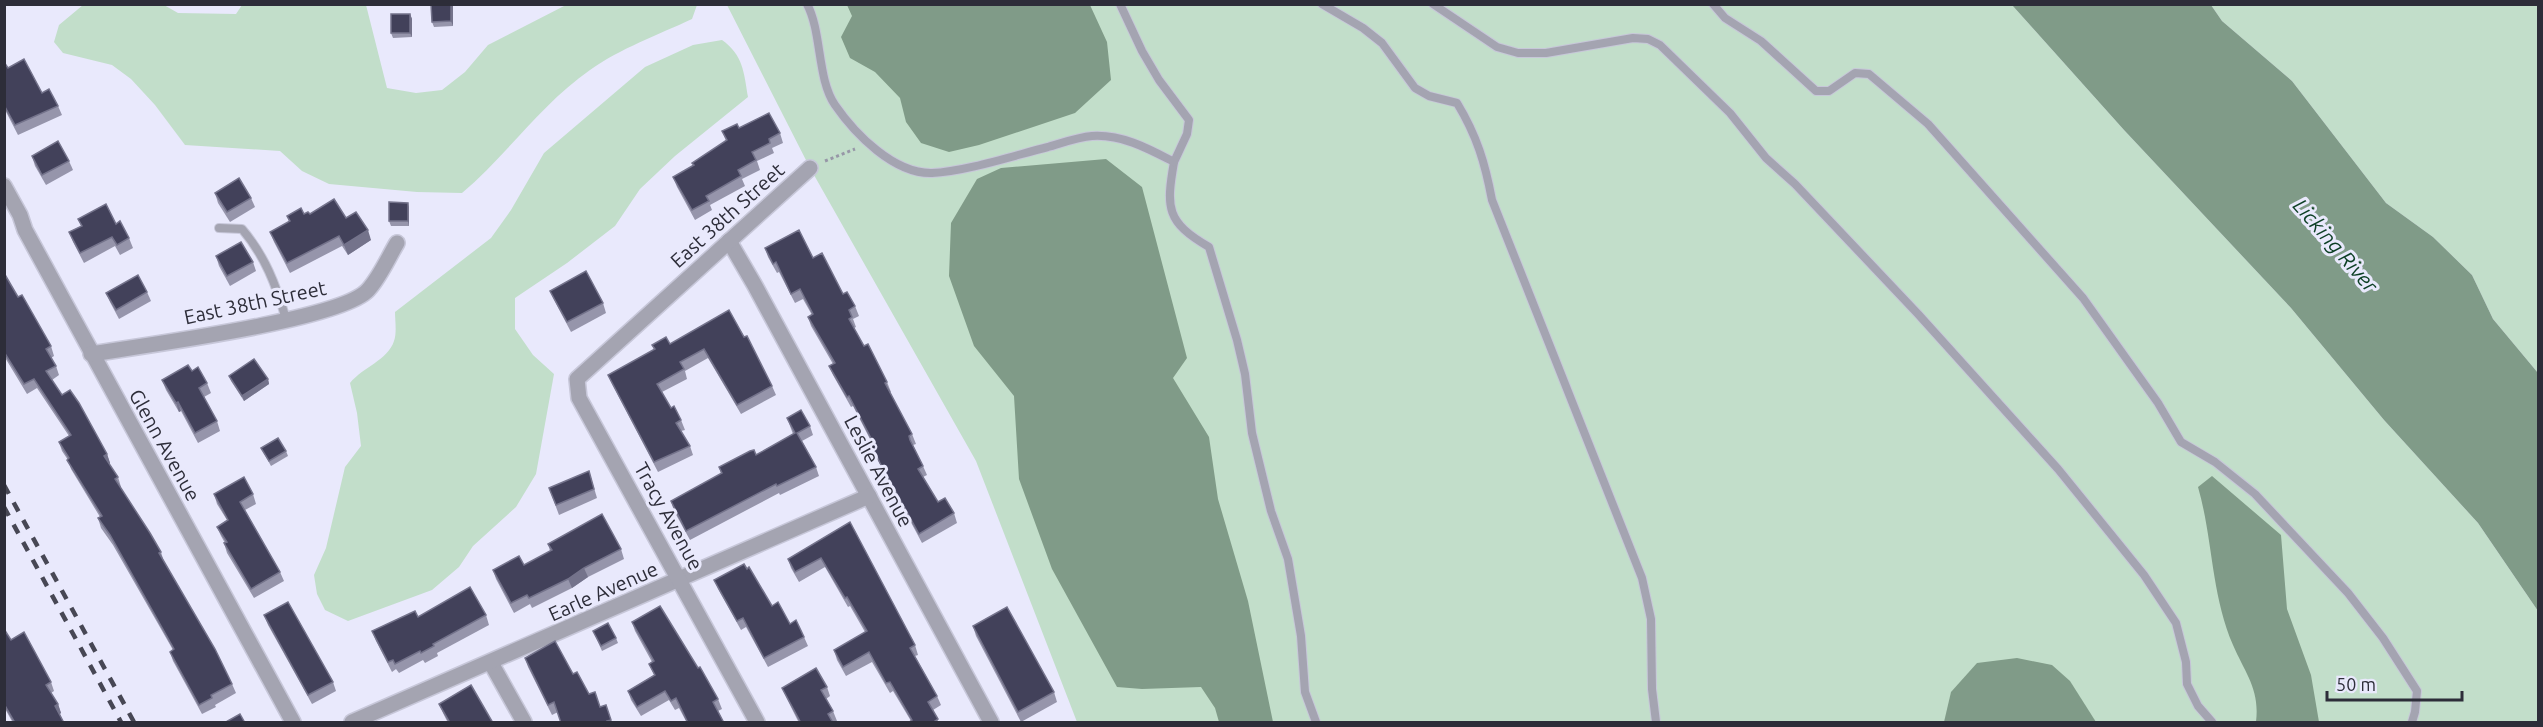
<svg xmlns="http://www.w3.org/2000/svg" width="2543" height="727" font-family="Ubuntu,sans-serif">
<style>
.green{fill:#c2deca}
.water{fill:#809b88}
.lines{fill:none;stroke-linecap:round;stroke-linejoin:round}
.lane-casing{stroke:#c7c7d9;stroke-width:10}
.street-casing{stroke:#c7c7d9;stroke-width:18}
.path{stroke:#9797a7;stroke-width:3;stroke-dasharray:3 3;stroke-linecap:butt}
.lane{stroke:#a4a4b1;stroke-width:8}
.street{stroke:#a4a4b1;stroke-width:15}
.rail{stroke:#474754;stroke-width:4.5;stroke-dasharray:10 10;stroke-linecap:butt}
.wall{fill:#9695ab}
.shaded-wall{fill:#74738b}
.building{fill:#42415a;stroke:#74738b;stroke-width:1.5}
.labels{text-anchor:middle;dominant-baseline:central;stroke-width:6;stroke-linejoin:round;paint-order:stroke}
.street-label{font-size:20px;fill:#2d2d39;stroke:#e9e9fc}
.water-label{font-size:21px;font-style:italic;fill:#0c3f24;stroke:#e9e9fc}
</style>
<rect width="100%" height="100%" fill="#e9e9fc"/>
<g class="green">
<path d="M83 5H164L178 13 236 14 242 5H366L387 88 416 93 442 90 465 72 488 45 566 5H697L692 19C660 34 619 49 590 70 541 104 507 155 462 193L417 192 329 184 302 171 280 151 185 145 155 105 131 79 112 65 63 53 54 42 59 25Z"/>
<path d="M727 5H2012L2124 130 2291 308 2384 420 2478 523 2538 611V722H1077L976 461 810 168Z"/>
<path d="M2211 5H2538V373L2493 319 2472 275 2433 237 2386 203 2292 81 2222 21Z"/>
<path d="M722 40C743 55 744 72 748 97L675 156 640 189 615 226 567 263 515 298V329L533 355 554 374 536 474 516 507 473 546 459 567 432 590 348 621 325 610 317 594 314 575 326 548 345 467 361 446 357 413 350 383C363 367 388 360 394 341 397 333 395 320 395 312L491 238 511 210 544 153 645 67 693 45Z"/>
</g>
<g class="water">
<path d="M847 5H1090L1107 42 1111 80 1075 113 979 145 949 152 921 143 906 122 900 98 875 72 850 58 841 37 852 16Z"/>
<path d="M2012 5H2211L2222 21 2292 81 2386 203 2433 237 2472 275 2493 319 2538 373V611L2478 523 2384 420 2291 308 2124 130Z"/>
<path d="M1106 159 1142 187 1187 358 1173 378 1209 437 1218 499 1248 601 1273 722H1219L1215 708 1201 687 1142 689 1117 687 1052 569 1019 479 1014 396 974 346 949 276 951 223 977 179 1001 168Z"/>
<path d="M2212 476 2281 535 2287 609 2311 675 2319 722H2256C2260 689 2245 673 2233 645 2211 594 2213 539 2198 487Z"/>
<path d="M2017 658 2052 665 2070 681 2096 722H1944L1951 692 1977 663Z"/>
</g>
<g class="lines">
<defs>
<g id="lane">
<path d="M807 4C822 32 817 79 835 105 855 134 894 174 932 173 964 172 1016 155 1048 147 1062 143 1078 137 1092 136 1122 134 1149 149 1174 162 1166 208 1166 222 1209 247L1237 340 1245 374 1252 433 1271 511 1288 559 1301 636 1305 692 1316 722"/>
<path d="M1120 4 1142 51 1159 80 1189 120 1187 134 1174 162"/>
<path d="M1322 4 1363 28 1382 43 1415 88 1429 96 1457 103C1477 136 1485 163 1492 200L1642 578 1651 619 1652 689 1656 722"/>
<path d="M1433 4 1497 47 1518 53H1546L1633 38 1648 39 1660 45 1730 113 1766 158 1795 184 1918 314 2058 469 2144 575 2176 623 2186 662 2187 684 2198 706 2212 722"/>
<path d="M1713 4 1725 18 1761 41 1816 91H1829L1855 73 1869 74 1928 124 2083 298 2158 403 2181 442 2215 462 2255 494 2348 593 2383 638 2417 691 2415 712 2412 722"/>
<path d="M219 228 242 229C265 256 276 285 286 319"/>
</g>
<g id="street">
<path d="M4 186 20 215 25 230 293 722"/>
<path d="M729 241 754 284 991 722"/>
<path d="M91 354C140 346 341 320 368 290 380 277 388 258 397 243"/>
<path d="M491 663 524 722"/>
<path d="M352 722 869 496"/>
<path d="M757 722 579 398 577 379 810 168"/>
</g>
</defs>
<use href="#lane" class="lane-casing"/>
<use href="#street" class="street-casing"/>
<path class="path" d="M825 161 855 149"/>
<use href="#lane" class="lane"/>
<use href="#street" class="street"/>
<g class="rail">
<path d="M4 485 134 722"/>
<path d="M4 507 121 722"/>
</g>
</g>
<g class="wall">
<path d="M451 4 453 6V26L434 27 432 22Z"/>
<path d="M410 14 412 19V37L393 38 391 33Z"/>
<path d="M4 62 8 68 58 106 62 115 18 135 4 108Z"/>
<path d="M739 128 780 133 783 143 772 148 774 153 757 161 760 170 742 179 745 186 710 205 712 210 695 220 677 187 673 177 693 166 692 163 726 141 722 131Z"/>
<path d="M32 156 69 161 73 170 46 185 35 166Z"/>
<path d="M215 193 251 198 255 207 230 222 218 203Z"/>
<path d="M409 207V226H391L389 221Z"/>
<path d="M304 214 346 218 371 240 348 255 342 246 290 273 274 242 270 232 289 222 287 216Z"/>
<path d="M78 219 116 224 129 238 133 248 120 255 115 246 84 263 73 242 69 232 81 226Z"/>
<path d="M765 248 813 258 843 294 855 306 859 316 853 319 856 327 854 328 864 346 887 382 891 392H889L912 434 916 444 913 445 923 466 927 475 923 477 938 502 954 513 957 523 922 543 884 472 874 453 871 444 872 443 853 406 851 407 833 375 829 366 833 364 811 326 808 317 812 315 803 299 795 303 779 272 777 273 768 257Z"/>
<path d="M216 256 253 262 256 271 230 286 219 266Z"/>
<path d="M4 273 18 297 51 346 54 356 51 358 56 366 59 375 52 380 62 395 107 454 110 463 109 464 118 477 121 487H120L161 552 164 562 232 684 236 693 215 705 216 707 202 714 173 661 170 652 173 650 113 545 101 528 98 518 100 517 71 469 68 460 62 451 59 442 69 436 37 388 27 394 4 356Z"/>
<path d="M550 291 603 303 606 313 571 332 554 300Z"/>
<path d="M147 292 151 301 119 319 110 302 106 293Z"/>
<path d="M729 310 772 386 776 395 741 414 708 358 685 371 687 379 662 392 671 408 681 420 685 430 681 431 690 446 693 455 658 472 612 384 608 375 654 350 652 345 670 344Z"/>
<path d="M192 371 207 383 211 393 204 397 217 421 220 431 198 443 181 411 179 412 166 390 162 380Z"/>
<path d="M229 376 268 379 269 384 244 401 231 381Z"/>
<path d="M787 418 810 426 813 435 802 441 816 467 819 476 780 495 779 493 690 540 674 511 671 501 721 474 719 467 756 455 793 434Z"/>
<path d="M261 448 286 451 288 456 271 466Z"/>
<path d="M589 471 597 498 559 515 549 488Z"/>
<path d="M214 494H253L256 504 245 510 280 572 284 581 254 598 227 553 224 543H225L221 536 217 527 227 520 217 504Z"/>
<path d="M850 522 915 645 918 655 915 656 937 696 941 705 933 710 939 723H908L911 721 893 691 890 693 872 662 846 676 837 660 834 650 865 632 850 606 848 607 825 567 799 582 791 568 788 559Z"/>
<path d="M548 544 621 549 624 559 588 577 572 588 532 608 530 604 514 613 496 579 493 570 524 565 550 551Z"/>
<path d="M714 580 772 606 804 637 808 646 768 667 746 627 741 630 718 589Z"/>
<path d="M264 615 333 682 336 691 312 704 268 625Z"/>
<path d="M486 615 489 625 437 653 438 656 425 663 423 660 399 673 396 669 392 672 376 641 372 631 418 617Z"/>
<path d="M632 622 698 668 718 699 722 709 718 711 724 723H687L679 708 675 710 669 700 641 716 631 700 628 691 654 675 649 664 652 662 635 631Z"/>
<path d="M973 626 1054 692 1057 702 1021 722 976 636Z"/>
<path d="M4 629 11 640 51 682 54 691 51 693 58 704 61 713 60 714 64 723H13L4 707Z"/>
<path d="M593 631 616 638 618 643 602 651Z"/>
<path d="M525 658 573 674 600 707 606 705 612 723H561L558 712 552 715 528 667Z"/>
<path d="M827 687 830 696 826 699 833 711 837 721 834 723H799L786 697 782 688Z"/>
<path d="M439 704 493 723H448L443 713Z"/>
</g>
<g class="shaded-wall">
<path d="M451 4 453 6V26L451 21Z"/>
<path d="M410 14 412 19V37L410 33Z"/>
<path d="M408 203 409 207V226L408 221Z"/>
<path d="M368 230 371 240 348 255 344 245Z"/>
<path d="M268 379 269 384 244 401 242 396Z"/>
<path d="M178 402 181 411 179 412 176 403Z"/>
<path d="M107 454 110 463 108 465 104 456Z"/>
<path d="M584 568 588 577 572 588 568 579Z"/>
<path d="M58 704 61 713 58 715 55 706Z"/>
</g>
<g class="building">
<path d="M431 4H451V21L432 22Z"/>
<rect x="391" y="14" width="19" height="19"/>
<path d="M24 59 42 93 49 89 58 106 15 125 4 105V62L8 68Z"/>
<path d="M769 113 780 133 769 139 770 143 752 152 756 160 738 170 741 176 706 196 709 201 692 210 673 177 694 165 692 163 727 140 722 131 737 124 739 128Z"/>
<path d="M58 141 69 161 42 175 32 156Z"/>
<path d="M239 178 251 198 227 212 215 193Z"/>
<path d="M334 199 346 218 356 212 368 230 344 245 339 236 287 263 270 232 290 221 287 216 301 208 304 214 308 212 310 214Z"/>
<path d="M389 202 408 203V221H389Z"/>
<path d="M106 204 116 224 120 221 129 238 117 245 112 237 80 253 69 232 82 226 78 219Z"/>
<path d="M799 230 813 258 822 253 843 294 847 292 855 306 849 310 852 317 849 319 864 346 868 344 887 382 885 383 912 434 909 436 910 440 923 466 918 469 938 502 945 498 954 513 919 534 880 463 871 444 873 442 849 396 847 397 829 366 835 363 808 317 813 314 800 289 791 294 776 262 773 264 765 248Z"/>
<path d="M241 242 253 262 227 276 216 256Z"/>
<path d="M586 271 603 303 567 322 550 291Z"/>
<path d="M4 273 18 297 22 295 51 346 46 349 56 366 46 371 62 395 70 390 79 403 107 454 104 456 118 477 115 479 150 533 161 552 159 553 215 649 232 684 211 695 212 698 199 705 170 652 174 649 110 535 98 518 102 516 67 460 69 458 59 442 71 435 34 379 24 384 4 352Z"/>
<path d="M138 275 147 292 116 310 106 293Z"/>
<path d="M729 310 744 337 747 336 772 386 737 405 704 349 680 362 684 369 657 384 671 408 674 406 681 420 676 423 690 446 654 462 608 375 655 349 652 345 666 337 670 344Z"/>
<path d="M254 359 268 379 242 396 229 376Z"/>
<path d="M188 365 192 371 198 367 207 383 199 388 217 421 195 433 178 402 176 403 162 380Z"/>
<path d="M801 410 810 426 797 433 816 467 777 486 776 484 686 531 671 501 722 473 719 467 750 451 754 450 756 455 795 433 787 418Z"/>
<path d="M278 438 286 451 269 461 261 448Z"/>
<path d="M589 471 594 489 556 505 549 488Z"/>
<path d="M244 477 253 494 240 502 280 572 251 589 224 543 227 542 217 527 228 520 214 494Z"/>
<path d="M602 514 621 549 584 568 568 579 529 598 527 595 511 603 493 570 519 556 524 565 552 550 548 544Z"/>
<path d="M850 522 906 628 915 645 910 648 937 696 928 702 938 719 935 721 936 723H908L912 720 890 682 886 683 869 652 843 667 834 650 867 631 847 597 845 598 821 558 795 572 788 559Z"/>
<path d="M744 564 747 569 749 567 772 606 778 602 790 624 796 620 804 637 764 658 743 618 737 621 714 580Z"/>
<path d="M470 587 486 615 433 644 434 646 421 653 420 651 395 664 393 660 388 662 372 631 415 611 418 617Z"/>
<path d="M288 602 333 682 308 695 264 615Z"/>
<path d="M660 606 698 668 700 667 718 699 713 702 724 723H688L676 698 671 701 665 691 637 707 628 691 655 675 649 664 654 661 632 622Z"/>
<path d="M1007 607 1054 692 1018 712 973 626Z"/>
<path d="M608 623 616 638 601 646 593 631Z"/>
<path d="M4 629 11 640 24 632 51 682 46 685 58 704 55 706 64 723H15L4 704Z"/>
<path d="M555 641 573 674 577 672 589 694 595 692 600 707 606 705 611 720 607 721 608 723H561L554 702 548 705 525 658Z"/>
<path d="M816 668 827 687 821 690 833 711 828 714 833 723H801L782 688Z"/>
<path d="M471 685 493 723H450L439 704Z"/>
<path d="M240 714 245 723H224Z"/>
</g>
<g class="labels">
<g class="street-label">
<text transform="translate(727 215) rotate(-42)">East 38th Street</text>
<text transform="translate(255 302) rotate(-12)">East 38th Street</text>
<text transform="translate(165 445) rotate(61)">Glenn Avenue</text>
<text transform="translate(879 471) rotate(62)">Leslie Avenue</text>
<text transform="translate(669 516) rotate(61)">Tracy Avenue</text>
<text transform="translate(603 591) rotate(-24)">Earle Avenue</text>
</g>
<g class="water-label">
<text transform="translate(2336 245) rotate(49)">Licking River</text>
</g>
</g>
<rect width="2543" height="727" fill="none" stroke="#2d2d39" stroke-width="12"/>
<path d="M2327 691v9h135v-9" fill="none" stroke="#2d2d39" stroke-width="3"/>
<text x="2336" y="691" font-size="18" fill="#2d2d39" stroke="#e9e9fc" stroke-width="4.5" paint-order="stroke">50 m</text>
</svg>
